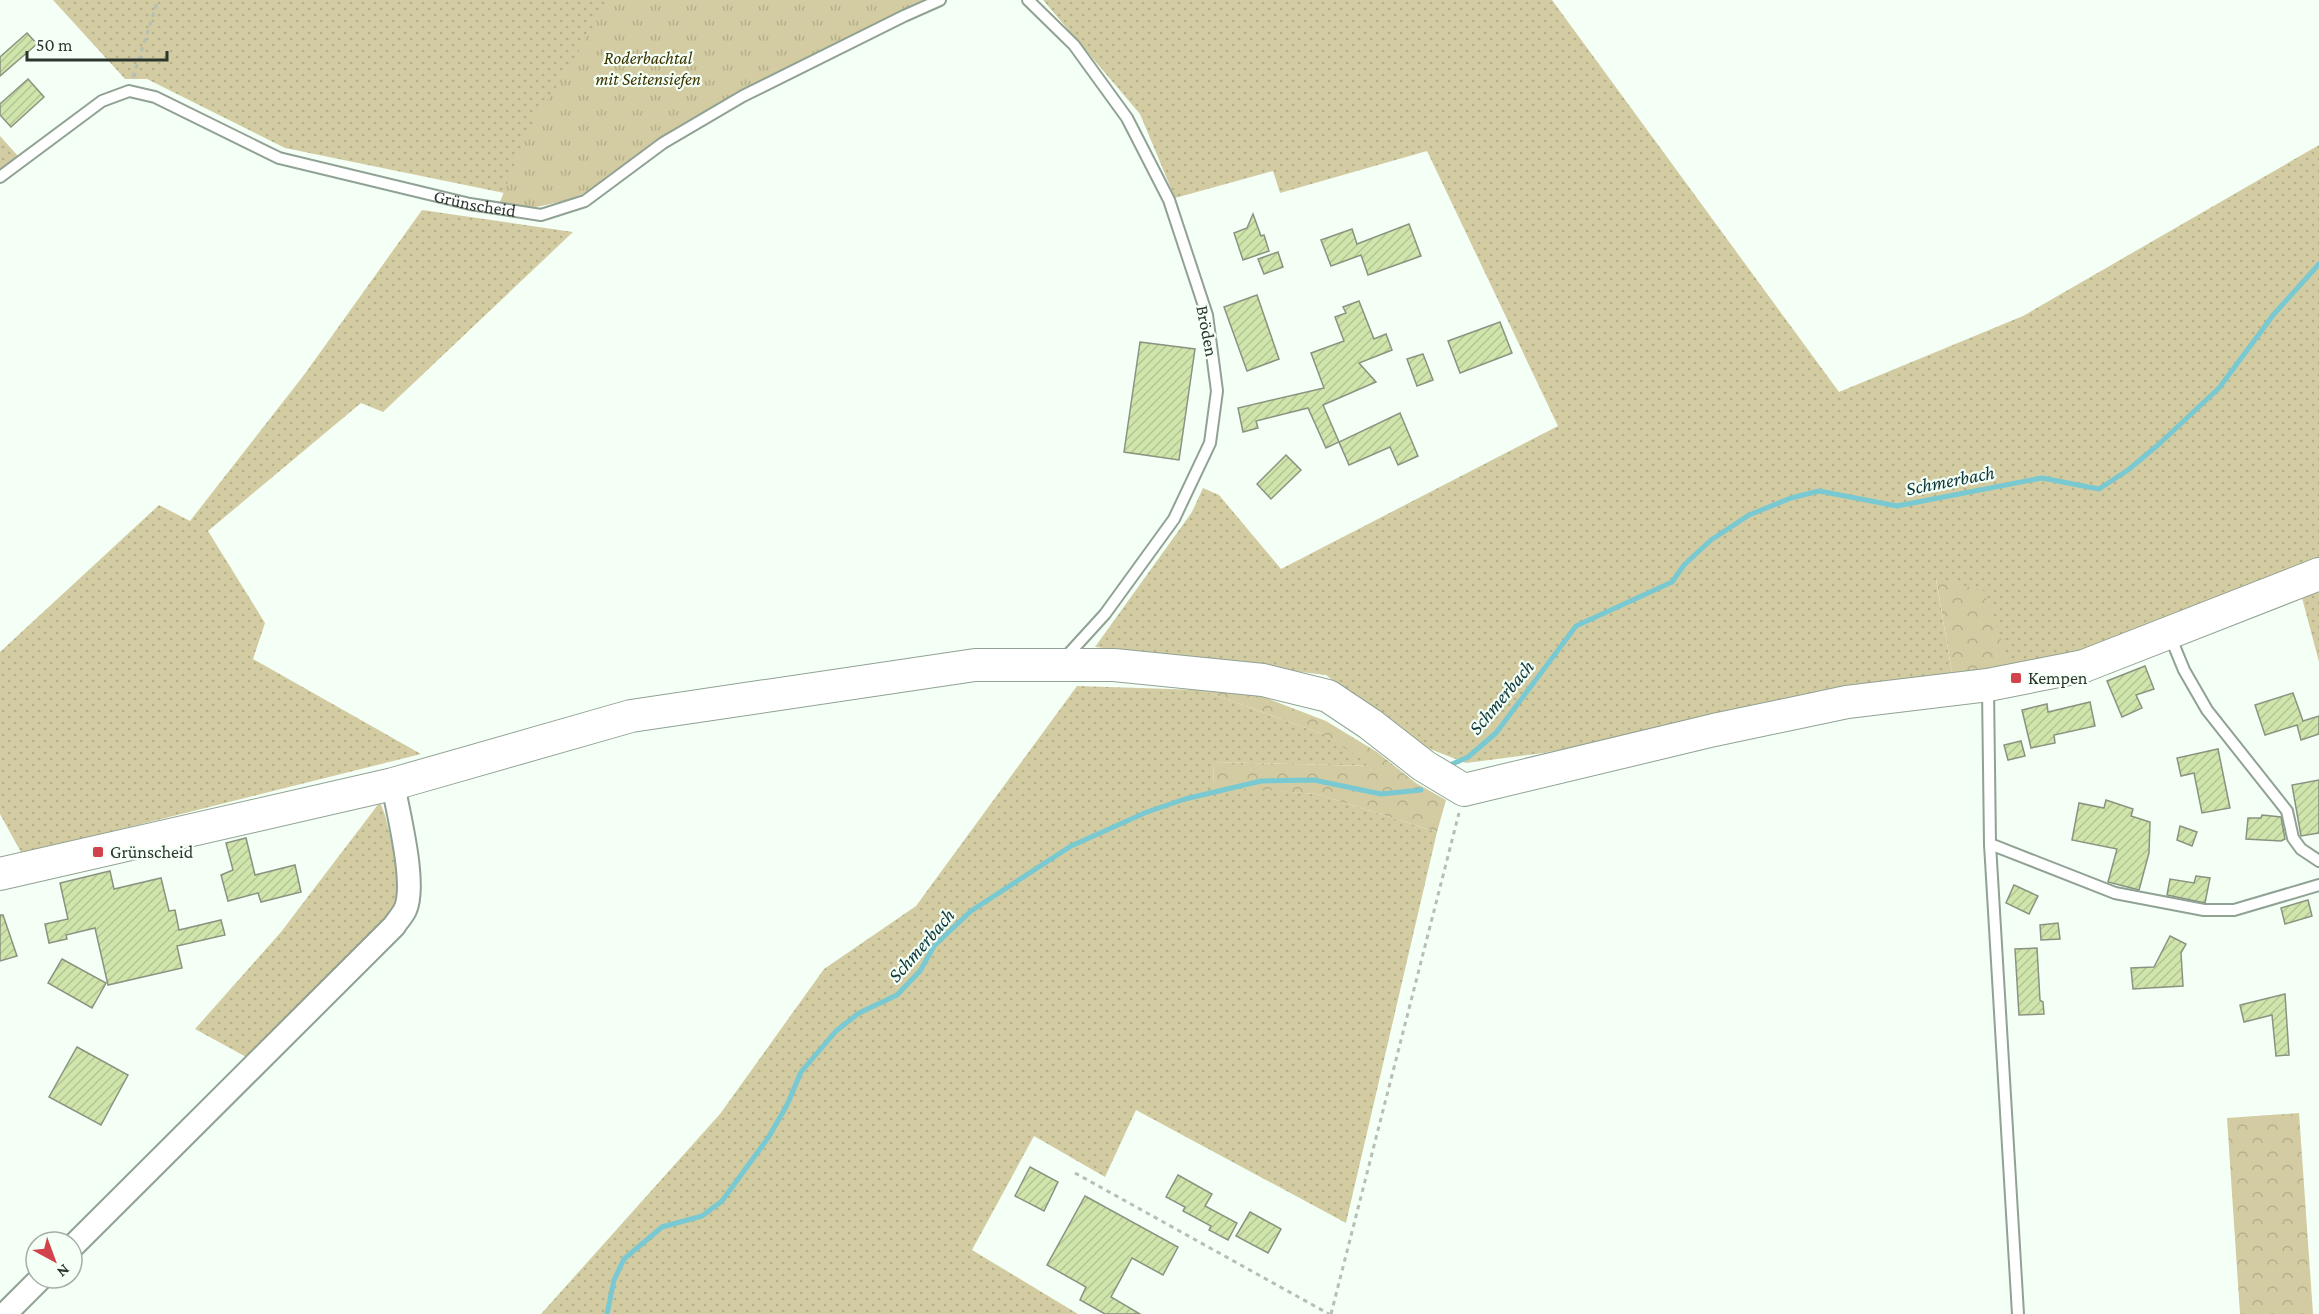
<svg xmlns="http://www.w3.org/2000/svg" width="2319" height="1314" font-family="'Crimson Pro',serif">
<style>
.grass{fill:url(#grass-dots)}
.forest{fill:url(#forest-crowns)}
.park{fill:url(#park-tufts)}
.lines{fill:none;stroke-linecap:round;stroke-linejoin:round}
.stream{stroke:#78c9d2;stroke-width:5}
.building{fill:url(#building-hatch);stroke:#8b9380;stroke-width:1.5}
.lane-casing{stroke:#90a293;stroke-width:14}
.street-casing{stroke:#90a293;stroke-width:26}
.secondary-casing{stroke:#90a293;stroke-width:34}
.path{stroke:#b5bfb7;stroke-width:3;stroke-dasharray:4.5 4.5;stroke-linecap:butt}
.lane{stroke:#fff;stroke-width:10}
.street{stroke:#fff;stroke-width:22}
.secondary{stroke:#fff;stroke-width:32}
.poi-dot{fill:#d2424d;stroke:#f4fff6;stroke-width:2}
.labels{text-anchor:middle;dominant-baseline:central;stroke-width:4.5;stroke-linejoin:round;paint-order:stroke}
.park-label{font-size:18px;font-style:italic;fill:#3b3200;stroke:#f4fff6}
.street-label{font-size:18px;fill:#2d352f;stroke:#f4fff6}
.poi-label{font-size:18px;fill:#2d352f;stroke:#f4fff6;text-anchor:start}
.water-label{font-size:20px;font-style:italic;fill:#0e373b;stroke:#f4fff6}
</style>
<defs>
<pattern id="grass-dots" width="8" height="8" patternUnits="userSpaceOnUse" patternTransform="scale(1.5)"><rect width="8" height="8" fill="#d3cca2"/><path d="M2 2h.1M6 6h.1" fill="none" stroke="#b5b08c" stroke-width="1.8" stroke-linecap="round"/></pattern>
<pattern id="forest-crowns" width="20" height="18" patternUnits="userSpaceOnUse" patternTransform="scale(1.5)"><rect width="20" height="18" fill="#d3cca2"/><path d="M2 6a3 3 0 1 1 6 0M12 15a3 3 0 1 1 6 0" fill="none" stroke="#b5b08c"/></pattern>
<pattern id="park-tufts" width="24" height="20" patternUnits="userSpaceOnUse" patternTransform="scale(1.5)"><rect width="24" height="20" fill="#d3cca2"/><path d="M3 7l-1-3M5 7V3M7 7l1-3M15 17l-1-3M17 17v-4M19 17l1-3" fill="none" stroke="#b5b08c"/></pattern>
<pattern id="building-hatch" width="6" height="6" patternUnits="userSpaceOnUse" patternTransform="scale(1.5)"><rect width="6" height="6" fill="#cfe5ab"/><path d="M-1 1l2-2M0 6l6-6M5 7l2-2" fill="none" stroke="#b2c593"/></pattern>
</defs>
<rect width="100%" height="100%" fill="#f4fff6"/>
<g class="grass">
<path d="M53 0H614L509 194 285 148 147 79H125Z"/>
<path d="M1043 0H1552L1839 392 2023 316 2319 145V560L2088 651 2011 668 1936 579 1952 673 1543 753 1466 763 1412 742 1326 675 1095 647 1192 512 1203 488 1219 495 1281 569 1558 426 1427 151 1280 193 1273 171 1175 198 1140 114Z"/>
<path d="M0 136 18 156 0 169Z"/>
<path d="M422 210 573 232 383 412 361 403 208 531 265 623 253 659 421 754 22 854 0 814V652L159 505 190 521 304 375Z"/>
<path d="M2319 590V662L2302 598Z"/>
<path d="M1077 686 1201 690 1323 734 1374 766 1213 762 1214 786 1317 794 1437 832 1346 1223 1136 1110 1105 1177 1034 1136 972 1250 1078 1314H541L720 1114 824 969 916 906Z"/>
<path d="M380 802 385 815 402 886 388 917 248 1058 195 1029 281 932Z"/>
</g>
<g class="forest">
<path d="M1936 578 1984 591 2011 668 1952 673Z"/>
<path d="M1201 690 1248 691 1326 721 1377 752 1416 783 1446 800 1437 832 1317 794 1214 787 1213 762 1372 766 1323 734Z"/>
<path d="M2299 1113 2313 1314H2240L2227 1118Z"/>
</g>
<path class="park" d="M608 0H936L786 70 607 183 569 200 527 209 500 202 526 135 538 113 567 72Z"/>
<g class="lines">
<g class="stream">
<path d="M1450 765 1468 757 1496 733 1576 626 1672 582 1684 565 1711 540 1749 515 1791 498 1819 491 1897 506 2042 478 2099 489 2128 470 2158 445 2219 388 2274 314 2319 264"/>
<path d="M607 1314 614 1280 624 1259 662 1227 702 1216 722 1201 768 1138 787 1105 801 1072 836 1031 859 1013 897 995 920 971 934 946 971 911 1071 846 1147 812 1185 799 1261 781 1314 780 1381 794 1421 790"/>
</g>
</g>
<g class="building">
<path d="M27 33 37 44 0 76V57Z"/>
<path d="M28 79 44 97 11 127 0 115V104Z"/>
<path d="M1253 214 1261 236 1264 235 1269 251 1243 260 1234 233 1247 228Z"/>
<path d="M1409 224 1421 256 1368 275 1361 255 1331 266 1321 240 1352 229 1357 244Z"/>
<path d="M1278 252 1283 267 1264 274 1258 259Z"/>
<path d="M1257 295 1279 359 1247 371 1224 307Z"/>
<path d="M1359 301 1374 339 1386 334 1392 350 1359 363 1376 382 1323 405 1339 442 1326 448 1308 408 1256 421 1258 428 1243 432 1238 408 1324 388 1311 353 1344 341 1335 317 1346 313 1343 307Z"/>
<path d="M1500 322 1512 353 1460 373 1448 341Z"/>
<path d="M1140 342 1195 349 1179 460 1124 452Z"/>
<path d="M1423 354 1433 380 1417 386 1407 359Z"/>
<path d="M1400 413 1418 456 1398 465 1390 447 1349 465 1339 442Z"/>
<path d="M1286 455 1301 470 1271 499 1257 484Z"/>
<path d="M2145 666 2154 689 2136 695 2142 708 2122 717 2107 681Z"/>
<path d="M2293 693 2303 721 2319 716V734L2301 740 2297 725 2265 735 2255 705Z"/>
<path d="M2090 702 2095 726 2054 735 2055 743 2031 748 2022 710 2047 704 2048 712Z"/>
<path d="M2021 741 2025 756 2008 760 2004 745Z"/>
<path d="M2218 749 2230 808 2202 813 2194 773 2181 776 2177 758Z"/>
<path d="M2319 780V833L2301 836 2292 785Z"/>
<path d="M2106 800 2133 809 2131 816 2150 822 2149 853 2139 890 2108 882 2117 849 2072 840 2079 803 2104 808Z"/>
<path d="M2262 815 2281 817 2285 839 2281 841 2246 839 2248 818H2261Z"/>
<path d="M2180 826 2197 832 2192 846 2177 840Z"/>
<path d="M246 838 255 875 295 865 301 892 261 902 258 893 228 901 221 875 233 870 226 843Z"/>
<path d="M110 871 114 889 161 878 169 911 175 910 179 930 221 920 225 935 177 946 182 968 108 985 95 928 66 935 67 939 49 943 45 924 68 919 60 883Z"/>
<path d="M2196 876 2210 878 2205 903 2167 895 2170 879 2194 883Z"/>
<path d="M2014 885 2038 896 2029 914 2006 903Z"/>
<path d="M2308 900 2312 916 2285 924 2281 908Z"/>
<path d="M0 915H3L17 956 0 961Z"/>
<path d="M2058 923 2060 939 2041 940 2040 925Z"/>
<path d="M2170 936 2186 944 2181 953 2183 986 2133 989 2131 968 2154 967Z"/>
<path d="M2037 948 2040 1000 2043 1002 2044 1014 2019 1015 2015 949Z"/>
<path d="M62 959 106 983 92 1008 48 983Z"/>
<path d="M2285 994 2289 1055 2276 1056 2272 1015 2244 1022 2240 1005Z"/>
<path d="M77 1047 128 1075 101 1125 49 1097Z"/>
<path d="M1030 1167 1058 1182 1044 1211 1015 1196Z"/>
<path d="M1178 1175 1212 1194 1205 1206 1237 1223 1228 1240 1209 1230 1211 1226 1183 1211 1185 1207 1166 1197Z"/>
<path d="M1085 1196 1178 1247 1163 1275 1132 1258 1111 1297 1140 1314H1105L1080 1300 1086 1287 1047 1265Z"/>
<path d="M1250 1212 1281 1229 1268 1253 1236 1236Z"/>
</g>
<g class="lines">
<defs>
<g id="lane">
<path d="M1028 0 1074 45 1127 118 1169 200 1207 315 1217 391 1210 443 1174 519 1105 614 1064 659"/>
<path id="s1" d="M0 177 102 101 129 91 155 97 279 158 470 204 541 215 585 201 663 143 743 96 904 16 940 0"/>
<path d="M2170 636 2184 670 2207 710 2287 811 2293 838 2301 849 2319 861"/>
<path d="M1988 689 1990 844 2018 1314"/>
<path d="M1990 844 2115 893 2204 910H2234L2319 885"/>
</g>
<g id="street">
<path d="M72 1247 394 926C397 921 402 916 405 910 417 885 398 813 393 784"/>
<path d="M5 1314 41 1278"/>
</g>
<path id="secondary" d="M0 874 393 784 631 716 975 665H1114L1263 680 1328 696 1370 724 1424 766 1464 790 1714 730 1847 702 1988 685 2084 666 2319 574"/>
</defs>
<use href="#lane" class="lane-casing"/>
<use href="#street" class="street-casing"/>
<use href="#secondary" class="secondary-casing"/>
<g class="path">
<path d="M133 77 158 0"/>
<path d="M1075 1173 1329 1314"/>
<path d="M1331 1314 1459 813"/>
</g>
<use href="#lane" class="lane"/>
<use href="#street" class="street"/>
<use href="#secondary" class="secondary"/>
</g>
<g class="poi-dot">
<rect x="2010" y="672" width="12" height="12" rx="3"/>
<rect x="92" y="846" width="12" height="12" rx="3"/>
</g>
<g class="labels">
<g class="park-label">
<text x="648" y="58">Roderbachtal<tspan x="648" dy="21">mit Seitensiefen</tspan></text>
</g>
<g class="street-label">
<text stroke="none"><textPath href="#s1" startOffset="522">Grünscheid</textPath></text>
<text transform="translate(1207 331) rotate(79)">Bröden</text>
</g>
<g class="poi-label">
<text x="2028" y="678">Kempen</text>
<text x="110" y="852">Grünscheid</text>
</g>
<g class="water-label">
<text transform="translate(1950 480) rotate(-11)">Schmerbach</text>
<text transform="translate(1501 697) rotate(-50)">Schmerbach</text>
<text transform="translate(921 945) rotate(-49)">Schmerbach</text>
</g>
</g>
<g transform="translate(54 1260) rotate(139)"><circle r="28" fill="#f4fff6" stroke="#a4aea6" stroke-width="1.5"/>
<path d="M0-4.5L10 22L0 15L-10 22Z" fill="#d2424d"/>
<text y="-9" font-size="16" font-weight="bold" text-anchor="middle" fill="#2d352f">N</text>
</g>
<path d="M27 51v9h140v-9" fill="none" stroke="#2d352f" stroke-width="3"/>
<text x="36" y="51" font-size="18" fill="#2d352f" stroke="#f4fff6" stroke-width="4.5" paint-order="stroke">50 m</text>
</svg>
